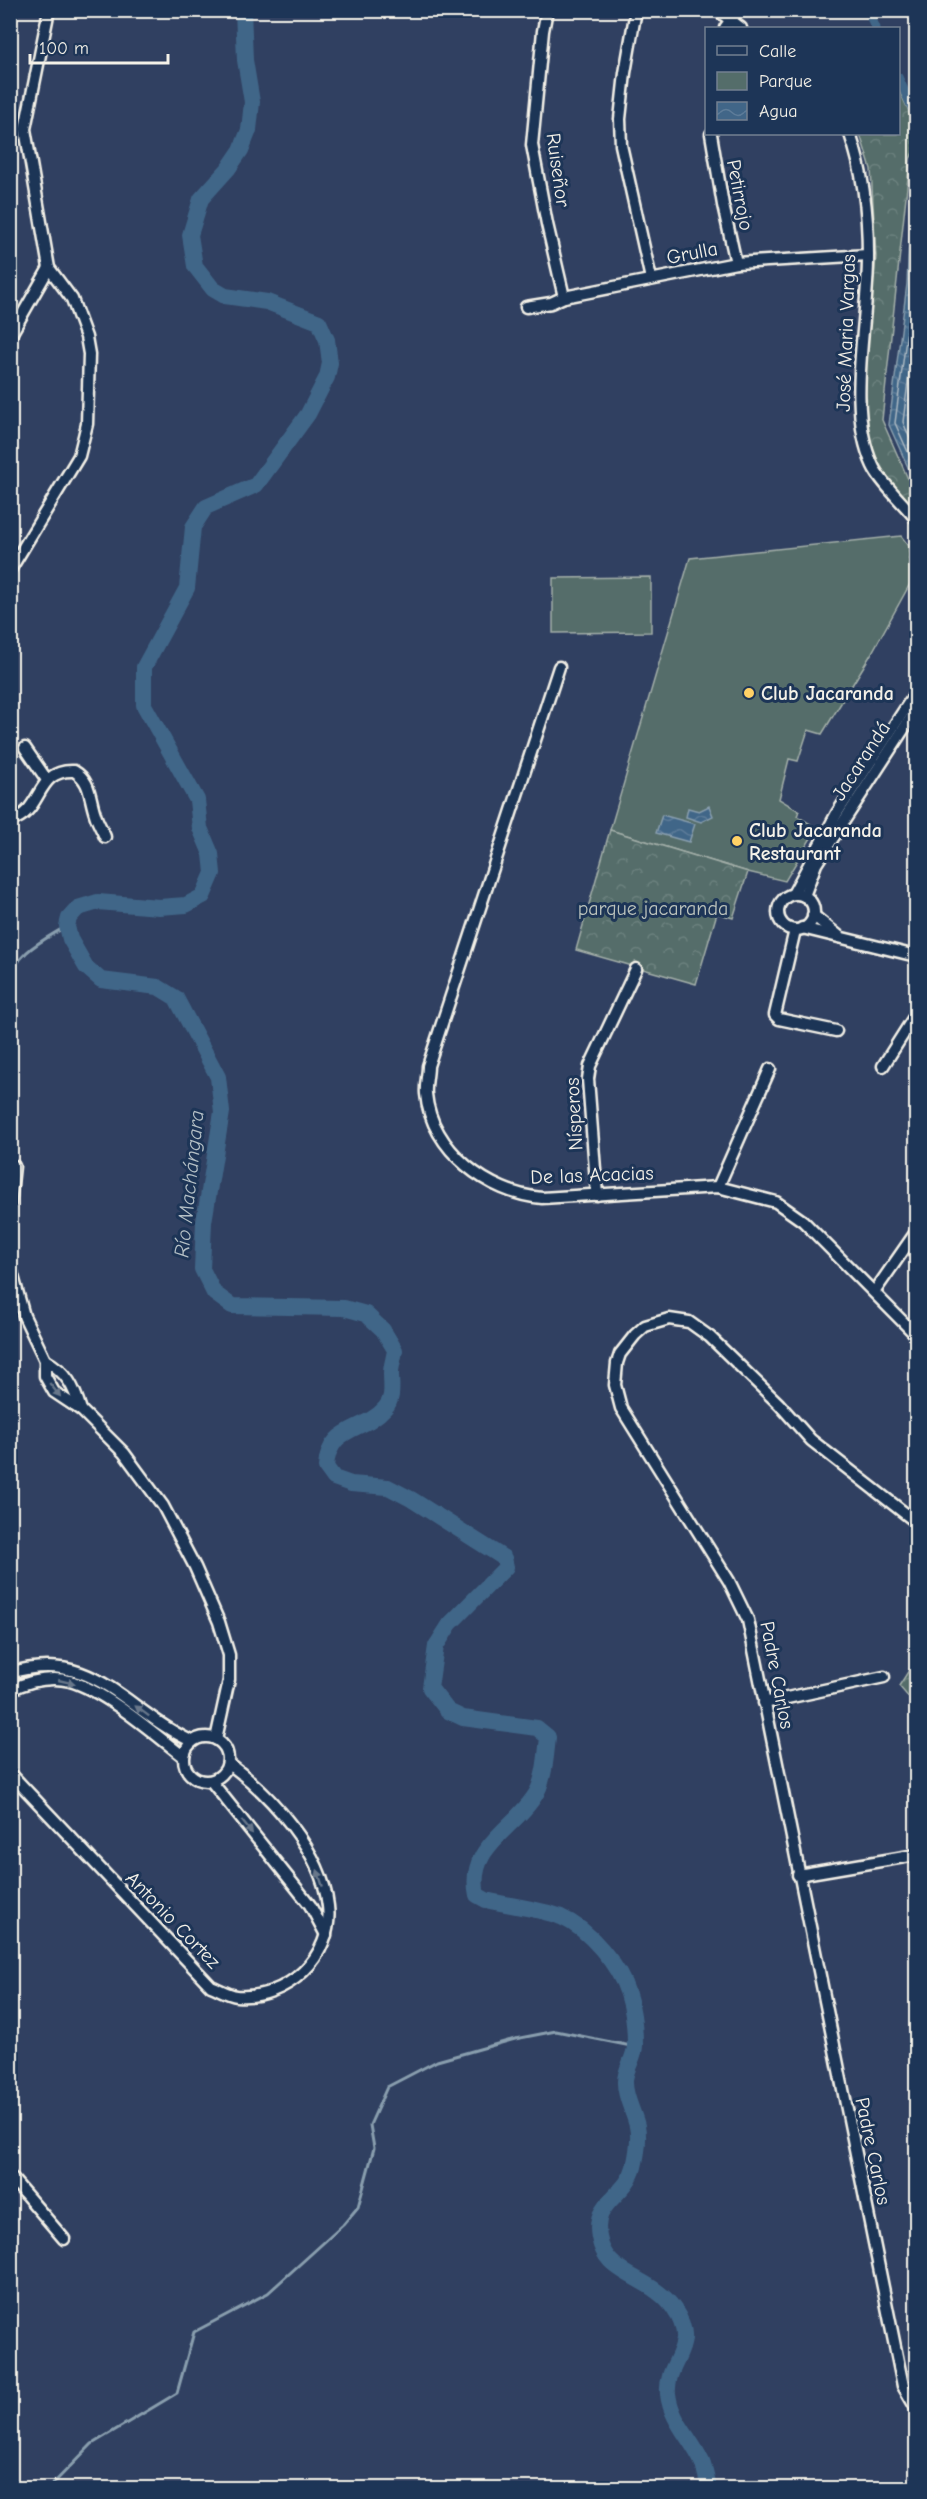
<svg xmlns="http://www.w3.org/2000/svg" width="927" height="2499" font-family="'Comic Neue',sans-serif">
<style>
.green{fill:#546d6a;stroke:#a4afa9;stroke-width:1.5}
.forest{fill:url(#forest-crowns);stroke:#a4afa9;stroke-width:1.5}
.water{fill:url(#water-waves);stroke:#899eae;stroke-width:1.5}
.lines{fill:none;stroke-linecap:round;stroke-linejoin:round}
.shore{stroke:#acb9c2;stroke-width:1.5}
.stream{stroke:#899eae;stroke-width:3}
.canal{stroke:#416688;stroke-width:9}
.river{stroke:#416688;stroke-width:16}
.minor-casing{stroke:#f4f1e8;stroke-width:15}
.tertiary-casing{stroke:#f4f1e8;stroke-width:18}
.minor{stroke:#1d3557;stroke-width:10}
.tertiary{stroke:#1d3557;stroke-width:14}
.oneway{fill:#68778a}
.poi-dot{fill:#ffd166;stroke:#1d3557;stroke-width:2}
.labels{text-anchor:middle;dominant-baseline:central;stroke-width:6;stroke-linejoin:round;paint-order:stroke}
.street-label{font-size:20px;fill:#f4f1e8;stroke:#1d3557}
.poi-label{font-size:20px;font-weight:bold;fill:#f4f1e8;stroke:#1d3557;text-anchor:start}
.park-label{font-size:20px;fill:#bcc3bc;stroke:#1d3557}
.water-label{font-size:21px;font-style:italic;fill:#b5c0c6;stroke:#1d3557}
</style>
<defs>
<pattern id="forest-crowns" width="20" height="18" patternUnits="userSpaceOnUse" patternTransform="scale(1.5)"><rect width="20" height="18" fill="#546d6a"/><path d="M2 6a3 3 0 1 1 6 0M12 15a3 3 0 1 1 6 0" fill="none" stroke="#6d827f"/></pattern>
<pattern id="water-waves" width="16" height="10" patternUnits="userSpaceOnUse" patternTransform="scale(1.5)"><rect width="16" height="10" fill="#416688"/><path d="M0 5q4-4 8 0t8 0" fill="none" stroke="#5d7c99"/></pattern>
</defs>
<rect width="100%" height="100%" fill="#304061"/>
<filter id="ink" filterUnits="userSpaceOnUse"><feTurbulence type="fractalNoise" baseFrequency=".0167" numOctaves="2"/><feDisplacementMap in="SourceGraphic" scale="12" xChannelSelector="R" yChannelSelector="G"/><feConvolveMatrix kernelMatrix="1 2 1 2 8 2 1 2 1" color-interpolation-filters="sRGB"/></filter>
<g filter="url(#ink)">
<g class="green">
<path d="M901 536 909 546 911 582 870 656 822 734 808 730 798 761 789 759 779 799 799 811 797 816 817 828 785 881 748 872 610 830 690 558Z"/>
<path d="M651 577V632L553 633V578Z"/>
</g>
<g class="forest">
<path d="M899 90C910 115 924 132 910 159L882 420 916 497V520L875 462 861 409 876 257 871 169 860 134H898Z"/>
<path d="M610 830 748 872 733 918 717 913 696 984 576 950Z"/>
<path d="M916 1659V1706L899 1686Z"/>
</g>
<g class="water">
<path d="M916 162V485L889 425 907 284 912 179Z"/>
<path d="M709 806 713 816 701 822 686 817 688 808 699 811Z"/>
<path d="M662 815 695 824 689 842 656 833Z"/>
</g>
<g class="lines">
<g class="shore">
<path d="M916 216 913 285 895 423 916 470"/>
<path d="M916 318 903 422 916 453"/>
</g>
<g class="stream">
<path d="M10 981C16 949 50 938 74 921"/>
<path d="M10 1014 13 1044 10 1048"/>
<path d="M49 2488 92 2444 177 2393 194 2332 268 2293 343 2225 358 2207 374 2148 370 2125 387 2087 437 2061 515 2039 556 2031 636 2047"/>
</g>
<g class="canal">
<path d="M867 10 876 28"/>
<path d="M898 77 916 116"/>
</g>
<path class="river" d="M243 10 245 60 252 102 249 130 241 150 228 169 201 199 190 235 195 266 213 289 225 296 267 302 319 322 327 340 330 363 327 377 308 414 256 485 206 507 193 527 187 588 144 667V705L197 800 200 828 211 854 213 873 203 896 186 905 159 907 98 902 78 908 69 918 67 926 70 939 86 967 101 980 158 987 176 998 218 1077 222 1112 204 1222 202 1269 214 1293 232 1306 344 1308 366 1314 383 1330 395 1350C394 1358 391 1366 391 1373 391 1386 394 1398 385 1408 363 1433 329 1425 326 1467L334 1478 351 1484 388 1487 411 1499 504 1558 506 1567 450 1624 436 1646 430 1688 448 1711 463 1718 537 1728 548 1737C546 1755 545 1776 537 1792 516 1829 466 1846 477 1895L486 1900C510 1906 538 1908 561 1917 589 1929 619 1965 628 1994 633 2009 635 2028 635 2044 636 2057 624 2069 625 2083 625 2098 634 2112 637 2126 640 2139 637 2154 634 2167 626 2199 587 2201 601 2245 611 2277 654 2278 674 2309 701 2348 665 2360 668 2394 671 2421 691 2438 702 2462 705 2470 707 2480 709 2488"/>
<defs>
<g id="minor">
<path d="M547 10 543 31 532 145 547 224 564 297"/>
<path d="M636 10 625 73 620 119 621 145 651 279"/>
<path d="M717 10 741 28"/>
<path d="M725 28 738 10"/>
<path d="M711 134 723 205 736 263"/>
<path d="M850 134C863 171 868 215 868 255 869 319 845 407 873 466 880 482 905 505 916 519"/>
<path d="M526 307 551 303 564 297 736 263 868 255"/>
<path d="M10 336 49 268"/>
<path d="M10 570 79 456 87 424 89 354 86 337 72 299 49 268 25 129 49 10"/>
<path d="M559 667 428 1066C428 1075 425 1085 426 1094 431 1150 489 1194 542 1198L718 1187 776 1202 803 1221 916 1335"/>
<path d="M25 748 47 780"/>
<path d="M10 821C44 812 34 769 74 771 91 781 89 797 95 814 97 822 102 829 105 837"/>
<path d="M793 894 837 813 916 692"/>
<circle cx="796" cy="912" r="18"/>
<path d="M804 896 816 864 916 710"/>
<path d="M813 915 840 937"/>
<path d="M802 928 916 956"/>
<path d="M795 930 775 1015 779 1019 836 1031"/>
<path d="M883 1066 916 1014"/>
<path d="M718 1187 770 1069"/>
<path d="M597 1195 588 1079 590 1066 636 969"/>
<path d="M10 1204 14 1166"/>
<path d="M10 1265 24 1316 45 1360V1376L54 1392 81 1410 124 1453 163 1506 195 1567 219 1622 229 1655V1680L216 1739"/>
<path d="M875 1291 916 1232"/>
<path d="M45 1360C67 1372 74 1387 81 1410"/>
<path d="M916 1522 811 1440 779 1404 710 1337 689 1322 669 1319 645 1326 635 1335 620 1354 617 1363 615 1385 621 1408 729 1581 748 1620 903 2386 916 2408"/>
<path d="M10 1673C93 1647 125 1710 191 1741"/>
<path d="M10 1690C29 1681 49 1676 70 1681 107 1692 153 1733 183 1756"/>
<path d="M764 1703 884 1677"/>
<circle cx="206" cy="1759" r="22"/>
<path d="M10 1773 211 1986C219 1989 228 1995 237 1996 286 2000 334 1957 328 1906 322 1851 270 1794 228 1763"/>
<path d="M211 1781 310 1905 326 1935"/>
<path d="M798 1875 916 1855"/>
<path d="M10 2176 64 2239"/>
</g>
<path id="tertiary" d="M915 10 916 12"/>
</defs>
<use href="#minor" class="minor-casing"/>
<use href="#tertiary" class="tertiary-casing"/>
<use href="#minor" class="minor"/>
<use href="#tertiary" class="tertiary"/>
</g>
<defs><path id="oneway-solid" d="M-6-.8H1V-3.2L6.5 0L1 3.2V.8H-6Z" transform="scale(1.5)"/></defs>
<g class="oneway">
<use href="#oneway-solid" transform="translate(55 1390) rotate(51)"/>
<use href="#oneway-solid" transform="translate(67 1682) rotate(13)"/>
<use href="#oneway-solid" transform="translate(142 1711) rotate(-143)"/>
<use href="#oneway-solid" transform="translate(247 1827) rotate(51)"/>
<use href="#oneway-solid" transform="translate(320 1878) rotate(-108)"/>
</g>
</g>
<g class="poi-dot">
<circle cx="749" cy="693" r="6"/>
<circle cx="737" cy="841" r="6"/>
</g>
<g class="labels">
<g class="street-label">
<text transform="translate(558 170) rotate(82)">Ruiseñor</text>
<text transform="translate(740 195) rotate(79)">Petirrojo</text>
<text transform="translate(692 253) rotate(-11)">Grulla</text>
<text transform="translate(846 333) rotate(-88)">José Maria Vargas</text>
<text transform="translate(861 761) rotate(-57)">Jacarandá</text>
<text transform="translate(574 1114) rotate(-93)">Nísperos</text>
<text transform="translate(592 1175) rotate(-2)">De las Acacias</text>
<text transform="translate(777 1675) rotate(79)">Padre Carlos</text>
<text transform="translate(173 1920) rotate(46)">Antonio Cortez</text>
<text transform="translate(873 2151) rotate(78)">Padre Carlos</text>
</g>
<g class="poi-label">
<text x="761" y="693">Club Jacaranda</text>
<text x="749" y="830">Club Jacaranda<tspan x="749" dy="23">Restaurant</tspan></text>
</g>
<g class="park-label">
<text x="653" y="908">parque jacaranda</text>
</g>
<g class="water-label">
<text transform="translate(189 1184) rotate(-84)">Río Machángara</text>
</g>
</g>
<rect width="927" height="2499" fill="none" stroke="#1d3557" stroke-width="36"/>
<rect x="18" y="18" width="891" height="2463" fill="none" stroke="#f4f1e8" stroke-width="2" filter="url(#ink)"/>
<rect x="705" y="27" width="195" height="108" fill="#1d3557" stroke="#738091" stroke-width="1.5"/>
<rect x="717" y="46" width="30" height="9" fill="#1d3557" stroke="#738091" stroke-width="1.5"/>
<text x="759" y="57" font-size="18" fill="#f4f1e8">Calle</text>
<rect x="717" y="72" width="30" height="18" fill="#546d6a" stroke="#738091" stroke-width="1.5"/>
<text x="759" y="87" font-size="18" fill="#f4f1e8">Parque</text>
<rect x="717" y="102" width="30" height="18" fill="url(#water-waves)" stroke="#738091" stroke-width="1.5"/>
<text x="759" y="117" font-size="18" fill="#f4f1e8">Agua</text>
<path d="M30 54v9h138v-9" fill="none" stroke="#f4f1e8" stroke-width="3"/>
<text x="39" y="54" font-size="18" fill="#f4f1e8" stroke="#1d3557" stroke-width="4.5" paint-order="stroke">100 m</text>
</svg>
